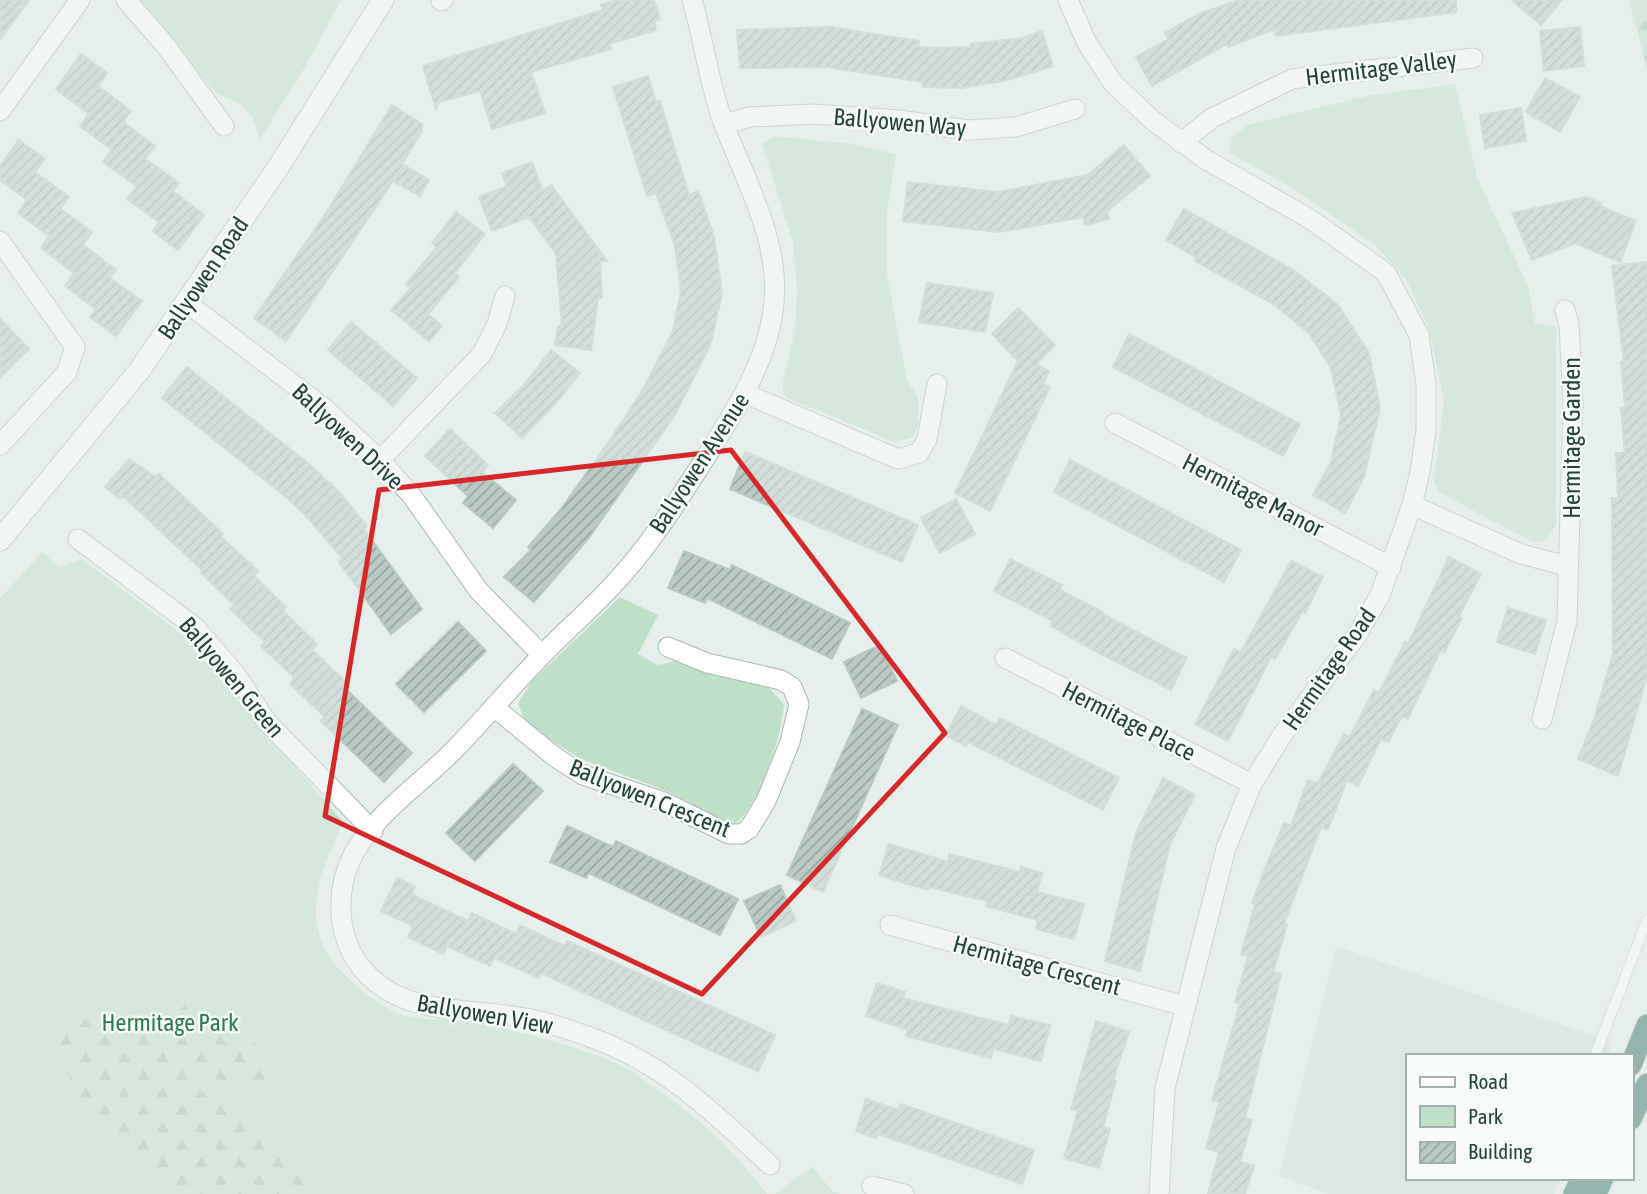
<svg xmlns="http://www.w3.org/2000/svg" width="1647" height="1194" font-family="'Asap Condensed',sans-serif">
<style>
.built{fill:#d4dfda}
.green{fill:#bfe0c8}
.forest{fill:url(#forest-firs)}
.building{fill:url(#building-hatch);stroke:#b8c9c2;stroke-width:2}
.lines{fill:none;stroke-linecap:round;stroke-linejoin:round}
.lane-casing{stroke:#a8b8b2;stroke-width:11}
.street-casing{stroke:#a8b8b2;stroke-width:21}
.secondary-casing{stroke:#a4bbb3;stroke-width:23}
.highway-casing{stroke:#c2cac8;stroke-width:23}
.lane{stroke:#fff;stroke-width:10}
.street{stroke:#fff;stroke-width:19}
.secondary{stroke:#fff;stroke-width:21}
.highway{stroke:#2f6f62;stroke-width:21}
.marked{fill:none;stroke:#d62828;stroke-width:5;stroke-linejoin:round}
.labels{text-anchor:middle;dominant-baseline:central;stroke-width:5;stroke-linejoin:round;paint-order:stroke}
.street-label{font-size:24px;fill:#24423a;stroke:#f7fbf9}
.park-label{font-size:24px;fill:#2d7a4b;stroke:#f7fbf9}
</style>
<defs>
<pattern id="forest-firs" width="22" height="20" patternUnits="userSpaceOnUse" patternTransform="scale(1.75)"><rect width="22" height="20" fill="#bfe0c8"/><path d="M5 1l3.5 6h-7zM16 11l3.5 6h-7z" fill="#a4c1ad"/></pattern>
<pattern id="building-hatch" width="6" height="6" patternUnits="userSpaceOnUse" patternTransform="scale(1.75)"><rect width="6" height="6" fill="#bbcac4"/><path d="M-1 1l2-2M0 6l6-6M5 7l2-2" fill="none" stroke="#98a6a0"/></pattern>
</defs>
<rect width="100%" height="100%" fill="#e6efeb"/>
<path class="built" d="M1336 946 1610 1041V1054L1614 1056H1407V1178H1561L1554 1194H1329L1279 1176Z"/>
<g class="green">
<path d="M137 0H341L302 72 260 139 253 118 241 104 217 94Z"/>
<path d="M1455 84 1478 180 1528 286 1535 324 1556 326V524L1546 540 1533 542 1438 492 1434 480 1444 401 1429 329 1406 279 1375 245 1292 188 1229 152 1232 137 1248 125 1367 96Z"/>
<path d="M775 137 847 143 896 154 887 211V275L907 381 918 397V426L913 437 895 442 785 397 782 385 795 329 797 290 793 242 762 144Z"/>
<path d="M42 552 59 567 82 559 180 633 343 822C318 878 296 929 347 977 362 992 380 1005 399 1014 419 1022 446 1018 467 1021 518 1031 573 1044 620 1065 633 1071 644 1081 656 1089 705 1123 730 1147 767 1194H0V599Z"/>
<path d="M620 597 658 615 638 654 658 665 675 661 769 688 784 704C782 735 760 808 733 825L667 791 581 759 526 725 518 703 532 681Z"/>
<path d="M812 1167 833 1192 840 1194H775Z"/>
</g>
<g class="forest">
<path d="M1629 0H1647V67Z"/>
<path d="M192 1000 240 1029 276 1064 268 1085 198 1089 270 1133 303 1173 304 1194H189L159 1176 92 1127 50 1033 96 1016 122 1013 158 1037 168 1018Z"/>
</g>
<g class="building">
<path d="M0 0H29L0 39Z"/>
<path d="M617 0H654L660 19 654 21 656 30 609 44 611 49 531 72 545 113 492 129 480 91 439 102 436 109 423 66 603 10 601 5Z"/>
<path d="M1239 0H1456V12L1276 36 1275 29 1228 47 1227 44 1152 86 1136 57 1168 39 1165 33 1199 14Z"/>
<path d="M1512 0H1562L1541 25Z"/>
<path d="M830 27 919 41 918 47 932 48 971 47V44L1023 38 1042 31 1053 66 1008 80 962 88 923 87V82L827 67 740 68 737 30Z"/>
<path d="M1580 27 1584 66 1544 71 1540 31Z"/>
<path d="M81 54 107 73 98 86 131 111 123 122 155 146 145 159 179 183 173 191 204 215 178 250 153 231 159 222 127 199 137 186 103 162 112 150 80 126 89 114 56 89Z"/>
<path d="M648 76 656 102 660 101 689 195 698 191 705 210 714 237 722 294 710 346 674 416 588 539 534 602 504 577 531 550 528 547 561 509 612 437 641 393 673 331 681 291 675 246 656 193 647 196 613 87Z"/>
<path d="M1545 78 1580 97 1560 132 1526 112Z"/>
<path d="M392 105 422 124V131L402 164 429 180 420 196 393 181 286 341 254 318 326 213Z"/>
<path d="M1521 108 1526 141 1485 148 1480 115Z"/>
<path d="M19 140 45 159 35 172 69 197 60 209 92 232 83 245 116 270 110 278 142 301 116 336 90 317 96 309 65 286 74 273 41 248 49 236 18 213 27 200 0 180V166Z"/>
<path d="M1124 145 1150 176 1107 211 1109 219 1085 225 1083 217 999 232 903 221 908 182 998 192 1088 175Z"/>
<path d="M532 162 543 191 551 185 607 261H600L602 298H598L591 350 555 345 558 326H562L556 254 543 236 529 217 492 231 479 197 507 186 502 173Z"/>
<path d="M1586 197 1601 203 1600 206 1636 221 1620 262 1575 243 1532 260 1512 213Z"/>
<path d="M1184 209 1295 271 1338 305 1369 353 1380 408 1364 477 1345 513 1313 495 1331 462 1341 415 1331 368 1308 332 1273 304 1195 261 1197 258 1166 240Z"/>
<path d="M456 212 485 234 455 273 459 277 428 314 442 326 429 341 391 310 411 288 406 284 437 247 432 243Z"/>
<path d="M1647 262V676L1618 776 1578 759 1594 719 1613 654 1612 498H1618L1616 453H1625L1621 408H1625L1621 362H1624L1612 266Z"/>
<path d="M927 283 993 293 985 332 919 322Z"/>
<path d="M1018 308 1055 345 1036 365 1049 371 1043 384 1050 387 990 511 955 493 1018 361 992 334Z"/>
<path d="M0 319 29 349 0 377Z"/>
<path d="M351 322 417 378 393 406 328 350Z"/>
<path d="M1129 334 1300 424 1283 456 1113 367Z"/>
<path d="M551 350 580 373 555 404 522 438 495 413 524 385Z"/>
<path d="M187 367 310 465 338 491 367 526 364 529 422 609 391 634 339 562 343 559 309 519 284 495 162 398Z"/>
<path d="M450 429 488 465 482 472 516 500 493 528 463 503 468 496 425 456Z"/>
<path d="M745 452 918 525 902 562 730 489Z"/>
<path d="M129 459 156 477 159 474 223 534 221 537 258 571 254 576 286 607 283 611 317 644 312 650 346 682 343 686 412 753 384 782 321 721 325 717 290 684 295 678 261 646 265 642 230 609 234 605 201 573 203 571 123 496 120 499 105 487Z"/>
<path d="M1070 460 1241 550 1224 582 1054 492Z"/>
<path d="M956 499 975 534 940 553 921 518Z"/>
<path d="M684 551 730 570 732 565 850 623 832 659 707 598 705 603 668 588Z"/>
<path d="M1449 557 1481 574 1459 616 1462 618 1444 653 1440 651 1408 719 1402 716 1388 742 1381 739 1358 786 1347 780 1328 830 1321 827 1284 924 1287 925 1273 972 1281 974 1245 1118 1252 1120 1240 1162 1254 1166 1245 1194H1208L1219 1152 1206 1148 1219 1102 1212 1100 1240 1004 1235 1002 1248 956 1241 954 1255 904 1252 903 1266 866 1284 823 1291 826 1308 780 1318 783 1344 734 1350 737 1374 690 1379 693 1405 642 1408 644Z"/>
<path d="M1010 559 1062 585 1060 590 1103 612 1102 614 1187 658 1171 690 1093 650 1051 626 1053 621 994 591Z"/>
<path d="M1291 561 1323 577 1305 613 1303 611 1275 659 1271 657 1228 741 1195 724 1234 649 1241 652Z"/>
<path d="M1508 608 1546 620 1535 654 1497 642Z"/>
<path d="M458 622 486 651 424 712 396 684Z"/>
<path d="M880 645 897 681 861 698 844 662Z"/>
<path d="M961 706 996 725 1000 718 1119 778 1103 810 968 742 966 746 946 735Z"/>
<path d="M862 709 898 725 823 892 787 875Z"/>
<path d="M513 764 543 791 475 861 446 833Z"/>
<path d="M1163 778 1195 795 1170 844 1140 971 1105 961 1136 833Z"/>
<path d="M567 826 613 847 616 841 738 899 720 935 589 873 586 878 550 862Z"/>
<path d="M889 844 948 862 949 854 1020 872 1021 867 1042 873 1037 892 1084 904 1074 939 1036 929 1038 920 986 906 987 901 929 887 928 890 879 875Z"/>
<path d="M397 878 415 887 411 894 468 921 472 913 516 934 520 925 565 946 567 941 775 1035 758 1072 541 973 539 978 494 958 490 966 447 946 443 954 408 937 413 926 381 911Z"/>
<path d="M780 885 796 921 761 937 744 901Z"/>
<path d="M877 983 905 992 903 998 1009 1025 1011 1016 1050 1025 1041 1061 993 1049 991 1058 906 1036 908 1030 866 1016Z"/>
<path d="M1096 1021 1129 1032 1113 1080 1116 1081 1103 1127 1110 1129 1099 1168 1064 1158 1078 1111 1071 1109Z"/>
<path d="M866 1099 898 1110 901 1104 1034 1150 1022 1184 878 1134 876 1138 856 1131Z"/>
</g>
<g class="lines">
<defs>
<path id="lane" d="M1595 1056 1647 920"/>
<g id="street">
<path d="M126 0 166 46 224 126"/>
<path d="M692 0C704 41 709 85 724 125 748 186 785 250 772 318 763 367 737 407 711 449 681 496 651 545 612 586 590 610 565 631 543 654 513 685 485 718 455 749 423 782 377 812 354 853 334 891 336 941 366 973 405 1016 472 1008 525 1018 545 1021 567 1029 587 1036 664 1063 712 1111 770 1165"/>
<path d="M1068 0 1087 43 1113 83 1152 120 1205 159 1310 219 1386 273 1419 335 1426 384V430L1420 472 1412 505 1380 595 1357 635 1281 737 1252 784 1226 848 1165 1088 1159 1194"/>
<path d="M441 1 443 0"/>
<path d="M0 111 80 0"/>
<path d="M724 124 750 117 814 114 899 120 968 130 1016 127 1075 109"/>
<path d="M1181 143 1212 118 1292 79 1473 58"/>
<path d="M0 241 75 347 67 372 0 445"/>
<path d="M187 303 323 407 380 460 412 496 479 591 542 655"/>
<path d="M746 394 898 459 919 453 927 439 937 384"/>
<path d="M1115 423 1391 567"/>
<path d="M380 460 482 354 497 324 505 296"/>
<path d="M1412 505 1521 554 1567 566"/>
<path d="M78 539 195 627 237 676 267 722 373 831"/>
<path d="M1005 658 1252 784"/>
<path d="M494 707 555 757 583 775 664 802 729 834H741L749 829 766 801 790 742 799 704 792 687 781 680 707 663 668 647"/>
<path d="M1542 719 1567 621 1573 404 1569 325 1565 310"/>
<path d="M890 925 1184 1006"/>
<path d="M872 1186 904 1194"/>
</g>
<path id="secondary" d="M0 540 139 371 279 166 383 0"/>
<g id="highway">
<path d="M1631 1065 1647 1025"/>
<path d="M1631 1119 1647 1084"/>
<path d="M1574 1194 1582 1178"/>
<path d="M1596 1194 1603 1178"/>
</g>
</defs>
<use href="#lane" class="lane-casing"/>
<use href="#street" class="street-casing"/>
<use href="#secondary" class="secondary-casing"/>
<use href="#highway" class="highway-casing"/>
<use href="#lane" class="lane"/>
<use href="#street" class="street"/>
<use href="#secondary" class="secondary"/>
<use href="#highway" class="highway"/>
</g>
<path d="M0 0H1647V1194H0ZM731 450 945 733 702 994 325 816 379 490Z" fill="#e6efeb" fill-opacity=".55" fill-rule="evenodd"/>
<path class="marked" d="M731 450 945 733 702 994 325 816 379 490Z"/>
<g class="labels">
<g class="street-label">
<text transform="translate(1381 68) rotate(-7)">Hermitage Valley</text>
<text transform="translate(900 122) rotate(5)">Ballyowen Way</text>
<text transform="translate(203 278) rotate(-56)">Ballyowen Road</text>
<text transform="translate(348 436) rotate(43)">Ballyowen Drive</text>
<text transform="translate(1571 438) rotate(-90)">Hermitage Garden</text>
<text transform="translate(699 463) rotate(-57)">Ballyowen Avenue</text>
<text transform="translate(1253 495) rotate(27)">Hermitage Manor</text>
<text transform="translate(1329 669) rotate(-55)">Hermitage Road</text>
<text transform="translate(232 677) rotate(50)">Ballyowen Green</text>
<text transform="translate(1129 721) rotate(27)">Hermitage Place</text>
<text transform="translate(650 798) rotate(22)">Ballyowen Crescent</text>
<text transform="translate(1037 965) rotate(15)">Hermitage Crescent</text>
<text transform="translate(485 1014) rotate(10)">Ballyowen View</text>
</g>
<g class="park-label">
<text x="170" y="1022">Hermitage Park</text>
</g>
</g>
<rect x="1406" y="1054" width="228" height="126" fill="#f7fbf9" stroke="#a3b1ad" stroke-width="2"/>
<rect x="1420" y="1077" width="35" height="10" fill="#ffffff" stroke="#a3b1ad" stroke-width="2"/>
<text x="1468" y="1089" font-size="21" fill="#24423a">Road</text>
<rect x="1420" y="1106" width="35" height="21" fill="#bfe0c8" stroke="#a3b1ad" stroke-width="2"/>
<text x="1468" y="1124" font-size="21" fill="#24423a">Park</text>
<rect x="1420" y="1142" width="35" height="21" fill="url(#building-hatch)" stroke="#a3b1ad" stroke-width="2"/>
<text x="1468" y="1159" font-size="21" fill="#24423a">Building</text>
</svg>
